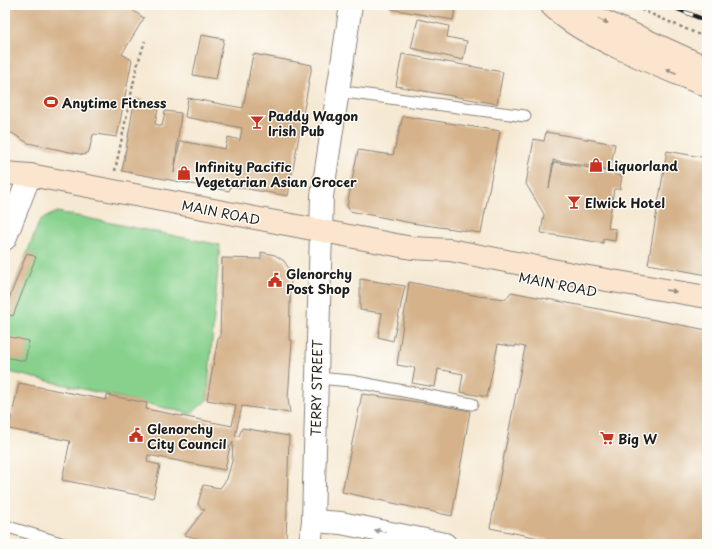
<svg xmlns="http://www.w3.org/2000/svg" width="712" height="549" font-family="'Playpen Sans',sans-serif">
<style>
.green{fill:#87d18d;stroke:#527654}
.building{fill:#d5b28a}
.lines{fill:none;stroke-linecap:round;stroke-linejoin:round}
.lane-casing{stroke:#898278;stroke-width:13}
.street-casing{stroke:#898278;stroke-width:24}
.secondary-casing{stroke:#898278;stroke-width:24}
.path{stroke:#898278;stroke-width:2.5;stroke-dasharray:3 3;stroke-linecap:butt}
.lane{stroke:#fff;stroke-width:11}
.street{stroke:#fff;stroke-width:22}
.secondary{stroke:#fbe5cf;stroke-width:22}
.rail-casing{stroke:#1c1c1c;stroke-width:4.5}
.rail{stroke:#fdfcf7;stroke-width:3;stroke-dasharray:9;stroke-linecap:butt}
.oneway{fill:#978b7e}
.oneway2{fill:#999}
.labels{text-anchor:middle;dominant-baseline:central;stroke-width:3;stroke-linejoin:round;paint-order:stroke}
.poi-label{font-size:13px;font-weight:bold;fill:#1c1c1c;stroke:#fdfcf7;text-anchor:start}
.street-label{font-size:13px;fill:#1c1c1c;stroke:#fdfcf7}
</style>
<rect width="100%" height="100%" fill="#fdfcf7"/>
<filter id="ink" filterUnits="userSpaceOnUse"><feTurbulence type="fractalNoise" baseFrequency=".025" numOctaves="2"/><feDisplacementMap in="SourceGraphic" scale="8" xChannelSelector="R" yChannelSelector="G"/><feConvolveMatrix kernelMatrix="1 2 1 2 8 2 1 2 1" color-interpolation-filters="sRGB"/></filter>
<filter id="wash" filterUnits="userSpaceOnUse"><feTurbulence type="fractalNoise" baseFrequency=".012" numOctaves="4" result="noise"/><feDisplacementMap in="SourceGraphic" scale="16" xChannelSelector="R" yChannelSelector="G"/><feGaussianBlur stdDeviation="0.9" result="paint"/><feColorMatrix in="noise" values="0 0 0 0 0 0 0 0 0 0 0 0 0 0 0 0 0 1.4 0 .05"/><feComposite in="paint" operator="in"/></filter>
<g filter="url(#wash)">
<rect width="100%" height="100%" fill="#f6e9d3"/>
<path class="green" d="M57 212 220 245 207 400 191 414 5 371V309L40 220Z"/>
<g id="blocks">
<g class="building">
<path d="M5 5H125L144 18 122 54 132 60 117 137 95 134 93 135 89 151 84 155 28 143 5 129Z"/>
<path d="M392 5H456L453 20 391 9Z"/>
<path d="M418 19 449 26 447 37 467 41 463 60 411 48Z"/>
<path d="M201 35 224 39 216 79 193 75Z"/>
<path d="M253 54 312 65 288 196 231 186 229 191 122 171 135 98 159 103 155 124 162 126 165 111 181 113 174 173 180 141 225 149 228 137 240 140 242 128 185 117 188 98 243 108Z"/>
<path d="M402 54 503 72 497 104 396 86Z"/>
<path d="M403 116 500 131 481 233 411 223 350 211 347 206 358 150 393 155Z"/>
<path d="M546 132 615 144 610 170 553 160 549 188 554 162 612 172 615 175 622 176 620 189H614L608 228 616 229 615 241 603 239V243L541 233 544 214 526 184 534 139 544 141Z"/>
<path d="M667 151 707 158V275L648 264Z"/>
<path d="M261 252 275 255 284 261 291 272 289 340H292L288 399 290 413 242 406 235 436H239L242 428 289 436 286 544H217L185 535 205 509H202L198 504 203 485 220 488 227 479 232 461 233 442 230 446 225 470 148 455 147 462 160 465 153 498 62 480 70 441 9 429 19 383 106 400 107 395 147 403 146 409 232 426 236 405 207 400 218 338H220L222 258 261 259Z"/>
<path d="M27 253 36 257 13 316 5 314V309Z"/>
<path d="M360 279 405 286 393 341 378 337 382 313 360 310Z"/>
<path d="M409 282 478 296 506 299 511 292 707 330V544H558V542L490 528 525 347 516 345 515 347 498 344 487 397 460 392 463 374 438 369 435 387 412 383 415 368 397 365Z"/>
<path d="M5 336 29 341 25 361 5 357Z"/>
<path d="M362 394 432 404 470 411 452 516 342 492Z"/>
</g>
</g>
</g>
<g filter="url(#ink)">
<use href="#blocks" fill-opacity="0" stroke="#898278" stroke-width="1"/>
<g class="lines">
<defs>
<g id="lane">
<path d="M337 91 525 116"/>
<path d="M317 378 351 381 472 404"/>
<path d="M5 526 64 544"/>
</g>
<g id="street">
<path d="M5 239 30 175"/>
<path d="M313 521 341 523 445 544"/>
<path d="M310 544 313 521 322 196 351 5"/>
</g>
<g id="secondary">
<path d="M552 6C571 25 593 35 617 47 647 61 677 74 707 86"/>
<path d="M555 7 588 14 707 68"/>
<path d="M5 173 30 175 412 248 450 250 583 276 707 297"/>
</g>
</defs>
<use href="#lane" class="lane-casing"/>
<use href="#street" class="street-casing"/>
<use href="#secondary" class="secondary-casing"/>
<g class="path">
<path d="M630 5 707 38"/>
<path d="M115 171 137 66 145 41"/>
</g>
<use href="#lane" class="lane"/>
<use href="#street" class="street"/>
<use href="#secondary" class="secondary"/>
<defs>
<path id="rail" d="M668 5 707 21"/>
</defs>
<use href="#rail" class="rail-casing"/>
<use href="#rail" class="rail"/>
</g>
<defs><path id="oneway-solid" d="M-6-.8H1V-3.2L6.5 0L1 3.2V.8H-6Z"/></defs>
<g class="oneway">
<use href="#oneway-solid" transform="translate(603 21) rotate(25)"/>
<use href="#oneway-solid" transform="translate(671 71) rotate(-158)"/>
<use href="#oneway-solid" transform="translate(671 291) rotate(9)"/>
</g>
<use class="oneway2" href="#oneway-solid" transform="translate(380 531) rotate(-168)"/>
</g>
<defs>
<symbol id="stadium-bare" viewBox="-9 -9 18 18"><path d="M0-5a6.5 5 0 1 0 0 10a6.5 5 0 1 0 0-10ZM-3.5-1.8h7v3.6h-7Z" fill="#c8321e" stroke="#fdfcf7" stroke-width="2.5" paint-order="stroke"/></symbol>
<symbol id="bar-bare" viewBox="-9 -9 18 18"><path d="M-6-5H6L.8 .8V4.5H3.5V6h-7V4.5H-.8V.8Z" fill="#c8321e" stroke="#fdfcf7" stroke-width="2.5" paint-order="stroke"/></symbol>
<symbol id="shop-bare" viewBox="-9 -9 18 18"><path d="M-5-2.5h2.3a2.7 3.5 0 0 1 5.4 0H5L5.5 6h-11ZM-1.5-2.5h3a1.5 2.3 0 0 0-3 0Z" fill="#c8321e" stroke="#fdfcf7" stroke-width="2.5" paint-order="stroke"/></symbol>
<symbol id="civic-bare" viewBox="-9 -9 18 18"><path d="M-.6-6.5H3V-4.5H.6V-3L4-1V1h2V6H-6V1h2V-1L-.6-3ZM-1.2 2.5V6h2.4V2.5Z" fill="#c8321e" stroke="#fdfcf7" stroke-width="2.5" paint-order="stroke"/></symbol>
<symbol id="supermarket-bare" viewBox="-9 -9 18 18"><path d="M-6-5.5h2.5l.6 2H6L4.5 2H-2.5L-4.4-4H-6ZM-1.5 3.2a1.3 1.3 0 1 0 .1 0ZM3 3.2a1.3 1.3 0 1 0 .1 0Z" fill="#c8321e" stroke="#fdfcf7" stroke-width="2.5" paint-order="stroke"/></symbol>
</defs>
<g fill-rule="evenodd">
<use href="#stadium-bare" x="41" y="92" width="20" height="20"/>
<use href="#bar-bare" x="247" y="112" width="20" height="20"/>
<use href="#shop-bare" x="586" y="155" width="20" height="20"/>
<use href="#shop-bare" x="174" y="163" width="20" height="20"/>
<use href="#bar-bare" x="564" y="192" width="20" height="20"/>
<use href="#civic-bare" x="265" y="270" width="20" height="20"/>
<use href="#civic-bare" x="126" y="425" width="20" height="20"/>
<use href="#supermarket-bare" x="597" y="428" width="20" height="20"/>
</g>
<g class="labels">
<g class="poi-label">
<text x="62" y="102">Anytime Fitness</text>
<text x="268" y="115">Paddy Wagon<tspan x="268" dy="15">Irish Pub</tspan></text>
<text x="607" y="165">Liquorland</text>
<text x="195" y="166">Infinity Pacific<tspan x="195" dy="15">Vegetarian Asian Grocer</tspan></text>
<text x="585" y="202">Elwick Hotel</text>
<text x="286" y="273">Glenorchy<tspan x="286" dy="15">Post Shop</tspan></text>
<text x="147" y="428">Glenorchy<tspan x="147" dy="15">City Council</tspan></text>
<text x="618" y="438">Big W</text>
</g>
<g class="street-label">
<text transform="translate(221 212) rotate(11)">MAIN ROAD</text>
<text transform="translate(558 284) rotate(11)">MAIN ROAD</text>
<text transform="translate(316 388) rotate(-89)">TERRY STREET</text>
</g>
</g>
<rect width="712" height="549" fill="none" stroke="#fdfcf7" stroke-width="20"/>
</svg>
